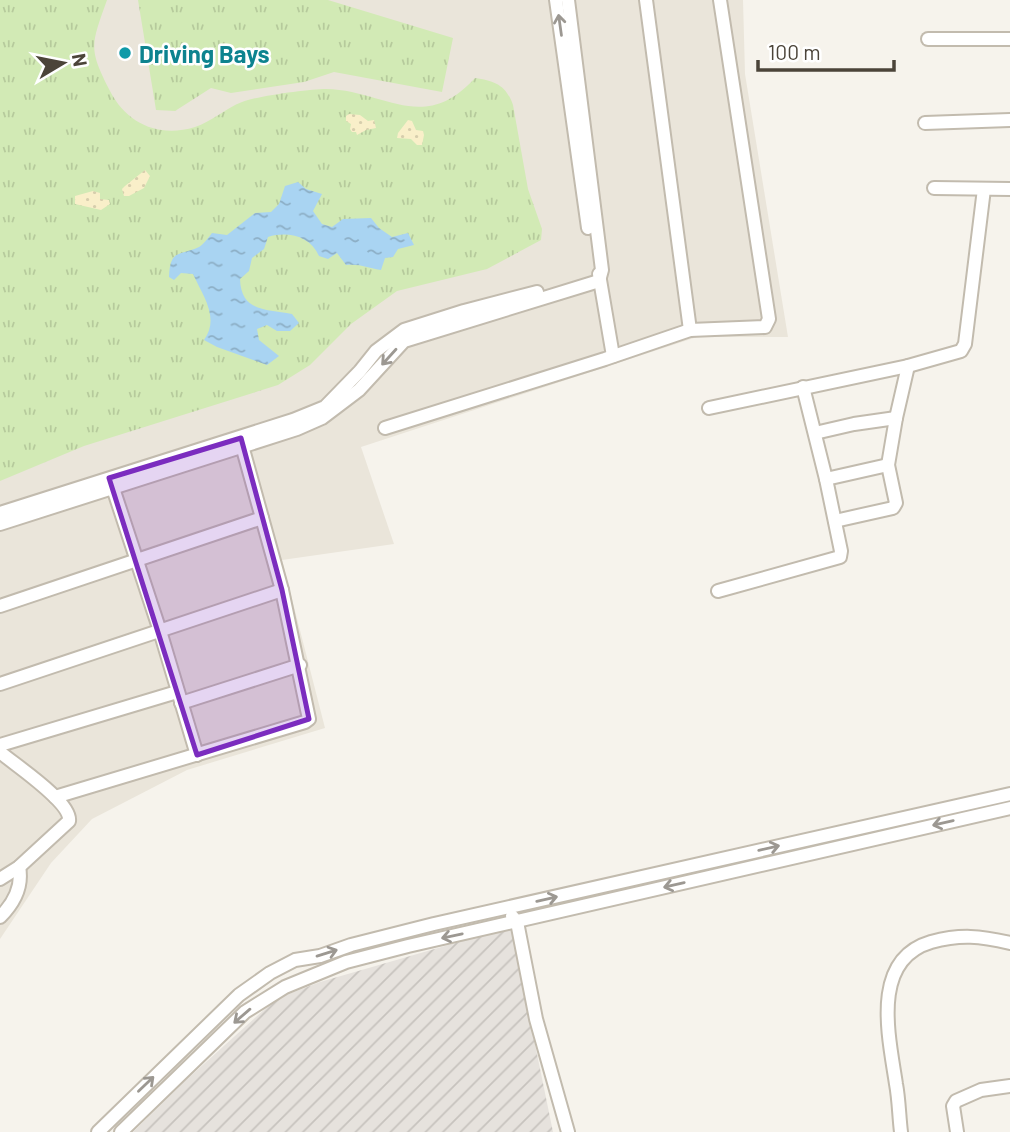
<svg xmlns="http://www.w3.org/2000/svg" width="1010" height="1132" font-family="Barlow,sans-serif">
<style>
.residential{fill:#eae5da}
.industrial{fill:url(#industrial-furrows)}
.grass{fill:url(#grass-tufts)}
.sand{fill:url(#sand-dots)}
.water{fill:url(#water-ripples)}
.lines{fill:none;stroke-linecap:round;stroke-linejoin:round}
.minor-casing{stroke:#c2bbae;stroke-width:16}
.minor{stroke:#fff;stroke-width:12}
.oneway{stroke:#9c9892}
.marked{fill:#7b2cbf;fill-opacity:0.2;stroke:#7b2cbf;stroke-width:5;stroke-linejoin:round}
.culture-dot{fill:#0f9aa8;stroke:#fff;stroke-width:2.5}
.labels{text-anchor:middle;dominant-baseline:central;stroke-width:5;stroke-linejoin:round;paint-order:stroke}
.culture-label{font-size:24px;font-weight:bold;fill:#0d838f;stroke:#fff;text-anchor:start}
</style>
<defs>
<pattern id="industrial-furrows" width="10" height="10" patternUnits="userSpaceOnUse" patternTransform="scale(1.75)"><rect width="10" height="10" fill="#e6e2dd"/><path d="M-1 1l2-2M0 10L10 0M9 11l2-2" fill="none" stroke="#c7c3be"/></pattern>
<pattern id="grass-tufts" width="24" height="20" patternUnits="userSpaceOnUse" patternTransform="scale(1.75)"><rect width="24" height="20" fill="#d2eab5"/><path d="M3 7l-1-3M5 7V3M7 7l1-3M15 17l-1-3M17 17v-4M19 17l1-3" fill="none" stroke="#b6ca9c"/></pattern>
<pattern id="sand-dots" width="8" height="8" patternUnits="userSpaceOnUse" patternTransform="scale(1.75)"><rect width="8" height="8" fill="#f9efc9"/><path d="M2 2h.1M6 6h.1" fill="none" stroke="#d7cead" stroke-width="1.8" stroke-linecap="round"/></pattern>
<pattern id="water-ripples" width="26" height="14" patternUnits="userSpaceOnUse" patternTransform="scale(1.75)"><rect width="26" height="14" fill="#a9d4f2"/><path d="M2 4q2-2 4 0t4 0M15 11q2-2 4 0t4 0" fill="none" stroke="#8caec5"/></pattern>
</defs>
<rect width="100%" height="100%" fill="#f6f3ec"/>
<path class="residential" d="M0 0H743L745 74 788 337H697L361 447 394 544 282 560 325 728 187 770 92 819 51 863 0 939Z"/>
<path class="industrial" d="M511 927 553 1132H133L185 1081 276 999 320 982Z"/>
<g class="grass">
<path d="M0 0H107C91 45 88 48 110 91 127 124 159 138 195 127 211 122 226 108 242 102 257 96 310 89 326 89 385 90 423 135 475 78 495 81 506 85 513 105L528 189 542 229 541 240 487 269 397 291 351 324 310 365 278 385 84 446 0 481Z"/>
<path d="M138 0H328L453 38 442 92 334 72 304 82 231 93 211 88 175 111 156 110Z"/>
</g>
<g class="sand">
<path d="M349 114 360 115 368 121 374 120 376 128 366 130 357 135 356 132H352L350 129 351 124 346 121V116Z"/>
<path d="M408 120 412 121 416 130 423 131 424 135 422 145H417L411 139 397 138 398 133Z"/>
<path d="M145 170 150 176 144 188 129 196H124L122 189 125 186Z"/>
<path d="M93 191 100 193V199L109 200 110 204 101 210 75 204V196Z"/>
</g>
<path class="water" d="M298 182 306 189 322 194 313 211 322 224 332 227 343 219 371 218 379 228 392 237 408 233 414 245 398 249 393 257 385 258 381 270C366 268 363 264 346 265L337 253 328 259 319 256C310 236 288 231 268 237L264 249 252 258 249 271 240 279C241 312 266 309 292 314L299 323 290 331H277L267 325 257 329 259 340 279 356 267 365 217 347 204 340C220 318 203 296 193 274L181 273 174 280 169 277C170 249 179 256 199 247 204 244 208 238 212 233L227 235 255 213 271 212 279 204 285 186Z"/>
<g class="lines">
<defs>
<g id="minor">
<path d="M556 0 588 228"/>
<path d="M646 0 690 330"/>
<path d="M928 39H1010"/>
<path d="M925 123 1010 120"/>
<path d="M934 188 1010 189"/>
<path d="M599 274 613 356"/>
<path d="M709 408 908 366 961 351 965 344 984 189"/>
<path d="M385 428 605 359 690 330 765 327 769 319 720 0"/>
<path d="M815 433 854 424 896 418"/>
<path d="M826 479 888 465"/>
<path d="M111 482 160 631 197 755"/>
<path d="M0 513 293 420 325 407 360 371 376 351 404 330 464 311 537 292"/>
<path d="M835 521 893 508 896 503 888 465 896 418 908 366"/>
<path d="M0 524 297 429 322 418 359 390 404 341 599 281 602 270 568 0"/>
<path d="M718 591 840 557 841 551 826 479 803 387"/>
<path d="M0 606 262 518"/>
<path d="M0 684 282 590"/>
<path d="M181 703 300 665"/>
<path d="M0 745 177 692"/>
<path d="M0 752C15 765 72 802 69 821L19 867 0 879"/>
<path d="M55 797 305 722 309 719 282 590 241 442"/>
<path d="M512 916 517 922 536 1019 568 1132"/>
<path d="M0 917C14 903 23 887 19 867"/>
<path d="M98 1132 239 995 270 973 295 960 320 956 351 945 434 924 1010 794"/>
<path d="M121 1132 245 1012 285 987 346 962 408 946 1010 808"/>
<path d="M901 1132C899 1116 899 1100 896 1084 889 1037 870 960 931 942 961 934 980 936 1010 943"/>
<path d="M957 1132 953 1106 956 1101 981 1090 1010 1086"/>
</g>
</defs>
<use href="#minor" class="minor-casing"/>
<use href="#minor" class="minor"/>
</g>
<defs><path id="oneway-shaft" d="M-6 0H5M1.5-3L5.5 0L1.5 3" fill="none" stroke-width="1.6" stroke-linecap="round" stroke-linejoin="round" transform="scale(1.75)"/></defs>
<g class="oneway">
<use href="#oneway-shaft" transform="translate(560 25) rotate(-98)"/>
<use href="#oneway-shaft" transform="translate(389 357) rotate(132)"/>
<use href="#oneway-shaft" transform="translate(943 823) rotate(167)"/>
<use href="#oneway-shaft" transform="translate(769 848) rotate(-13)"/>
<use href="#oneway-shaft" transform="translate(674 885) rotate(167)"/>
<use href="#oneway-shaft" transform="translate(547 899) rotate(-13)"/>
<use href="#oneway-shaft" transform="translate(452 936) rotate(168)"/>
<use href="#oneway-shaft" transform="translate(327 953) rotate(-17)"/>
<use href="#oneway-shaft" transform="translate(242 1016) rotate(139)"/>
<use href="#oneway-shaft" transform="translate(146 1084) rotate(-44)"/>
</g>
<path class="marked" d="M241 438 282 590 309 719 197 755 109 478Z"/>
<circle class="culture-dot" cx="125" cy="53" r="7"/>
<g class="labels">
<g class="culture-label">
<text x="139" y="53">Driving Bays</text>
</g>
</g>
<g transform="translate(63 63) rotate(80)" stroke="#ffffff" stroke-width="5" paint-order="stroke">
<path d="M0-5L12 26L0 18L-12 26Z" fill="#4b4439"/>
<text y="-10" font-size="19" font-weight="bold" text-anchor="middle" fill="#4b4439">N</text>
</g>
<path d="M758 60v10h136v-10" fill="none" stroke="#4b4439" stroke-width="3.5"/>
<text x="768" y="60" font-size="21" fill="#4b4439" stroke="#ffffff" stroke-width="5" paint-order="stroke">100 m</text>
</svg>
